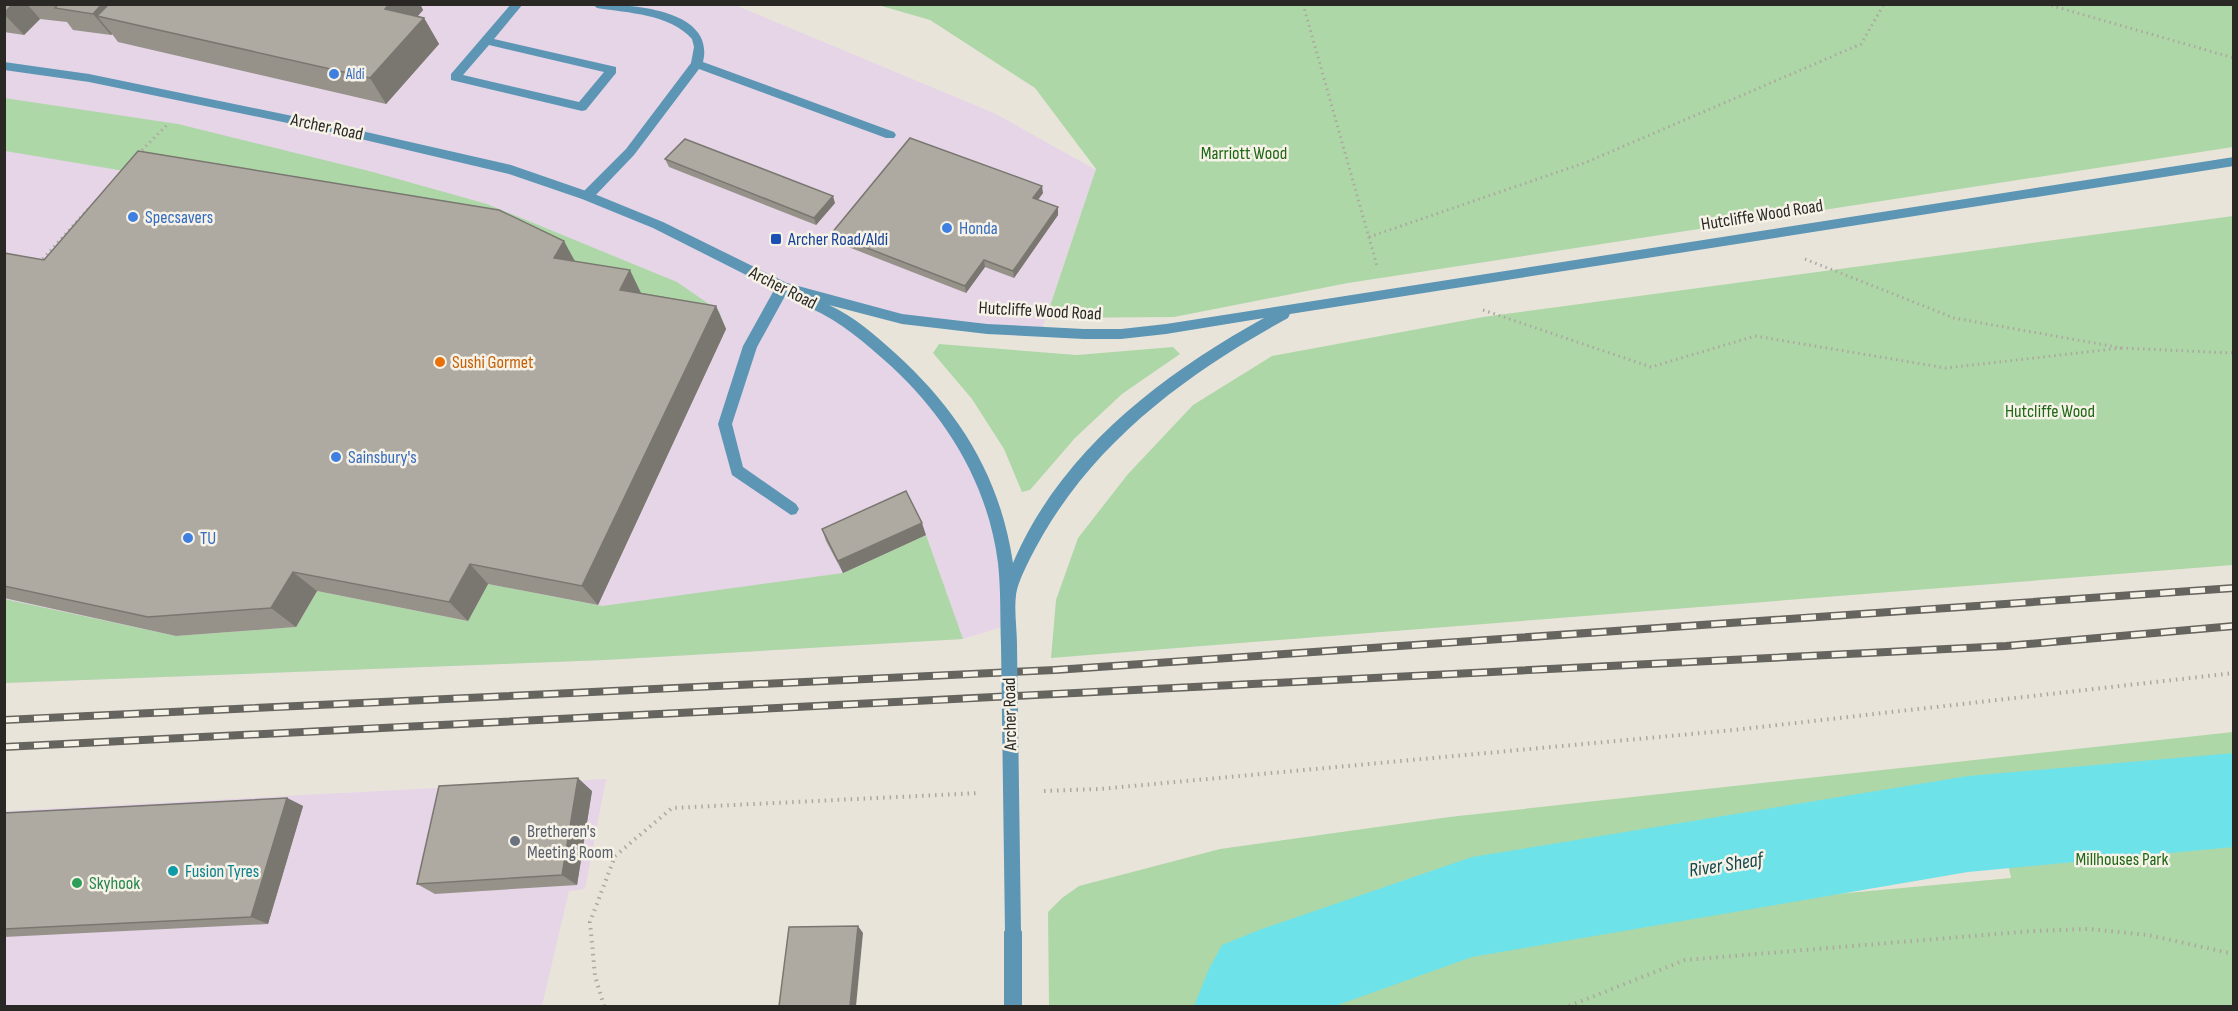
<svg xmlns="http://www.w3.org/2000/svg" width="2238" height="1011" font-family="'Sofia Sans Condensed',sans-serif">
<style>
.commercial{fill:#e5d5e7}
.green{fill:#aed7a8}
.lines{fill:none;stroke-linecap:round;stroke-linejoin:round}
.river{fill:#6de2e9;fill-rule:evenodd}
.path-far1{stroke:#aca8a0;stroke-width:3;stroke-dasharray:1.5 4;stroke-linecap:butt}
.path{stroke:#aca8a0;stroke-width:4;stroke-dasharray:1.5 5;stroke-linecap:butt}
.service{fill:#5d96b4;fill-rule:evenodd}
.tertiary{fill:#5d96b4;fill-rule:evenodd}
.rail-casing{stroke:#66645e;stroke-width:8}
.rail{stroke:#f6f2e8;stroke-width:5;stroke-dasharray:15;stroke-linecap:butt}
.tertiary-bridge{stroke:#5d96b4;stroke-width:16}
.wall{fill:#96928a}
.shaded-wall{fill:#7a7771}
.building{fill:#aeaaa1;stroke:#7a7771;stroke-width:1.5}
.shop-dot{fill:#3f7fe0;stroke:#f6f2e8;stroke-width:2}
.transit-dot{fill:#1a4fb4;stroke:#f6f2e8;stroke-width:2}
.food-dot{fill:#e8710a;stroke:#f6f2e8;stroke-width:2}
.worship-dot{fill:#6b7280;stroke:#f6f2e8;stroke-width:2}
.culture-dot{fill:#0f9aa8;stroke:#f6f2e8;stroke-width:2}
.leisure-dot{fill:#2e9e5b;stroke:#f6f2e8;stroke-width:2}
.labels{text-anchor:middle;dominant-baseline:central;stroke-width:5;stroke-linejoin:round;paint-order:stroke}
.far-shop-label{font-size:15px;fill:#366cbe;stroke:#f6f2e8;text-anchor:start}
.street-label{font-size:18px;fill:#292824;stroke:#f6f2e8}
.park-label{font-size:18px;fill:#1e6815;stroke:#f6f2e8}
.shop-label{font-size:18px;fill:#366cbe;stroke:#f6f2e8;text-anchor:start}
.transit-label{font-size:18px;fill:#164399;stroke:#f6f2e8;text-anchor:start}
.food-label{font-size:18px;fill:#c56008;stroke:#f6f2e8;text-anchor:start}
.worship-label{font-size:18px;fill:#5b616d;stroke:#f6f2e8;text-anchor:start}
.culture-label{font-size:18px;fill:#0d838f;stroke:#f6f2e8;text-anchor:start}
.leisure-label{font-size:18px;fill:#27864d;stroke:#f6f2e8;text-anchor:start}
.water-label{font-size:20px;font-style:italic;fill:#11474a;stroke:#f6f2e8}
</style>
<rect width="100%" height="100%" fill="#e9e4da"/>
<g class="commercial">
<path d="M4 5H735L996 114 1096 170 1041 332 940 325 787 289 849 321 939 404 995 510 1008 625 963 639 605 660 5 683Z"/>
<path d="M606 779 585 889 569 891 542 1006H5V811Z"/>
</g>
<g class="green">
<path d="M878 5H2233V147L1348 283 1174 317 1046 318 1096 169 1035 88 930 20Z"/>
<path d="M4 98 178 124 373 172 487 204 677 282 719 311 726 329 632 314 244 191 5 151Z"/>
<path d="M2233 216V565L1051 658 1056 600 1078 538 1128 474 1193 405 1272 356 1483 317Z"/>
<path d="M939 344 1077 355 1173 347 1180 354 1122 394 1075 438 1030 490 1022 492 1004 449 972 399 933 353Z"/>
<path d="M926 535 963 639 605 660 5 683 4 599 176 636 296 627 317 591 468 621 488 584 602 606 843 573Z"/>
<path d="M2233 732V1006H1304L1315 1000 1490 949 1782 899 2011 878 1996 806 1466 878 1245 956 1227 972 1207 1006H1049L1048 912 1062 898 1079 886 1220 849 1449 817Z"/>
</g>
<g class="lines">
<path class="river" d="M2234 753V847L1968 872 1472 957 1335 1006H1194L1209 969 1222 945 1259 930 1472 857 1968 776Z"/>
<g class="path-far1">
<path d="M1303 4 1377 266"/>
<path d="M2046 4 2234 58"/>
<path d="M138 154 169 123"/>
<path d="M1369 237 1587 162 1861 44 1884 4"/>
<path d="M1805 259 1954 318 2122 348 2234 353"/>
<path d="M39 263 91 206"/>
<path d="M1483 310 1651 367 1755 336 1946 368 2122 348"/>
</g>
<g class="path">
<path d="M1044 791 1100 789 1734 730 2234 673"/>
<path d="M604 1006 595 976 590 922 615 856 672 808 980 793"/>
<path d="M1569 1006 1685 960 2032 931 2089 929 2148 935 2234 954"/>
</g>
<g class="service">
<path d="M511 4H523L494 39 616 67V73L586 110 582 111 451 80V74ZM489 45 604 72 579 102 463 75Z"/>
<path d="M592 4C627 4 716 8 703 62L894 132 896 135 894 138H886L699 69 634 155 592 199H582L581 196 582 193 626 149 691 63 694 47 692 39C670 14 628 13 597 8Z"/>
<path d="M783 282 790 287 757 347 732 424 743 467 796 504 799 509 796 514 791 515 732 475 718 424 743 346 778 283Z"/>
</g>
<g class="tertiary">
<path d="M4 62 89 74 331 124 511 165 592 193 663 222 787 283 902 314 987 324 1084 329H1121L1166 324 2234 157V166L1290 314 1288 318C1191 371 1101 436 1044 533 1036 547 1018 579 1016 595 1014 611 1017 629 1017 645L1015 650 1009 652 1003 650 1001 645C1000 618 1001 590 998 563 988 485 948 419 891 366 865 343 842 322 810 308L808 304 812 300 786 295 653 228 582 199 509 174 331 132 89 82 4 70ZM829 305 902 324 987 334 1084 339H1121L1166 334 1264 318C1162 374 1060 452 1013 563 1000 476 959 411 895 353 874 334 855 317 829 305Z"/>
<path d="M1013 923 1019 926 1022 932V1006H1004V932L1007 926Z"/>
</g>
<defs>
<g id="rail">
<path d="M4 720 1055 670 2234 588"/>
<path d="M4 747 2006 646 2234 626"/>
</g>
</defs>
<use href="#rail" class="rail-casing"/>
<use href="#rail" class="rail"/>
<path class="tertiary-bridge" d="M1009 645 1013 932"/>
</g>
<g class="wall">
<path d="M4 4H420L423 10 418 16 424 18 439 44 386 104 118 42 112 34 111 35 73 30 67 22 40 19 24 35 4 32Z"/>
<path d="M665 159 835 203 816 225 669 167Z"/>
<path d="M1043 193 1038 200 1058 215 1014 278 985 267 966 293 833 241 831 234Z"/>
<path d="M4 253 44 260 575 261 642 293 716 306 726 329 598 605 488 584 468 621 317 591 296 627 176 636 4 598Z"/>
<path d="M822 529 926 535 843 573 826 541Z"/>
<path d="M592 791 577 885 435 894 417 884Z"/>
<path d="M287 798 303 806 268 924 4 937V813Z"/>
</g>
<g class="shaded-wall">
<path d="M13 4H27L40 19 24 35 4 14Z"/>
<path d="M102 4H139L97 16 112 34 111 35 93 14Z"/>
<path d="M389 4H420L423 10 401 35 385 9Z"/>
<path d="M424 18 439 44 386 104 370 78Z"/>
<path d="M1042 186 1043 193 1033 206V198Z"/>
<path d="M833 196 835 203 816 225 814 218Z"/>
<path d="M1058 207V215L1014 278 1013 271Z"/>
<path d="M564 241 577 265 554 258Z"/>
<path d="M984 260 985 267 966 293 965 286Z"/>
<path d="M630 270 642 295 620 290Z"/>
<path d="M716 306 726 329 598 605 582 586Z"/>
<path d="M922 523 926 535 843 573 838 561Z"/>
<path d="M470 564 488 584 468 621 449 602Z"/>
<path d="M293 572 317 591 296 627 271 608Z"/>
<path d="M578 778 592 791 577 885 562 875Z"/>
<path d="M287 798 303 806 268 924 251 917Z"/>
<path d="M858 926 863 933 856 1006H850Z"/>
</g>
<g class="building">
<path d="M4 4H13L4 13Z"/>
<path d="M58 4H102L93 14 55 8Z"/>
<path d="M109 4H389L385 9 424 18 370 78 97 16Z"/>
<path d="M910 138 1042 186 1033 198 1058 207 1013 271 984 260 965 286 831 234Z"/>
<path d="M685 139 833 196 814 218 665 159Z"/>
<path d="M138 151 499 210 564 241 554 258 630 270 620 290 716 306 582 586 470 564 449 602 293 572 271 608 148 617 4 586V253L44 260Z"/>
<path d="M906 491 922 523 838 561 822 529Z"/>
<path d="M578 778 562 875 417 884 439 786Z"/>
<path d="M287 798 251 917 4 929V813Z"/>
<path d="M858 926 850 1006H779L789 927Z"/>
</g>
<g class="shop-dot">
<circle cx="334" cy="74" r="6"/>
<circle cx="133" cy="217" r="6"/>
<circle cx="947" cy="228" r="6"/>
<circle cx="336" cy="457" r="6"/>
<circle cx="188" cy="538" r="6"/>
</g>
<rect class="transit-dot" x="770" y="233" width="12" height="12" rx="3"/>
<circle class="food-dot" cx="440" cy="362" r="6"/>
<circle class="worship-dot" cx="515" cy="841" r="6"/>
<circle class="culture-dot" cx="173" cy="871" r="6"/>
<circle class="leisure-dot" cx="77" cy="883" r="6"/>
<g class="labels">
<g class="far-shop-label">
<text x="346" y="74">Aldi</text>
</g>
<g class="street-label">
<text transform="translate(327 127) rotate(12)">Archer Road</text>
<text transform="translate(1762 215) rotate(-9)">Hutcliffe Wood Road</text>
<text transform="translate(783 288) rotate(27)">Archer Road</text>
<text transform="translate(1040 311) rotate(3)">Hutcliffe Wood Road</text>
<text transform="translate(1010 714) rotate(-91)">Archer Road</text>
</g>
<g class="park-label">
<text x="1244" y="153">Marriott Wood</text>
<text x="2050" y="411">Hutcliffe Wood</text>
<text x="2122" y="859">Millhouses Park</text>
</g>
<g class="shop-label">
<text x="145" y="217">Specsavers</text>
<text x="959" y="228">Honda</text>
<text x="348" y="457">Sainsbury's</text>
<text x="200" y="538">TU</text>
</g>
<g class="transit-label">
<text x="788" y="239">Archer Road/Aldi</text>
</g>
<g class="food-label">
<text x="452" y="362">Sushi Gormet</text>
</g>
<g class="worship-label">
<text x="527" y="831">Bretheren's<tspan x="527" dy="21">Meeting Room</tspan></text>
</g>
<g class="culture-label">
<text x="185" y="871">Fusion Tyres</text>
</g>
<g class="leisure-label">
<text x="89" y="883">Skyhook</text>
</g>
<g class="water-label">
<text transform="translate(1726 865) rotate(-9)">River Sheaf</text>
</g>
</g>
<rect width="2238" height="1011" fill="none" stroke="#292824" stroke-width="12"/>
</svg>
